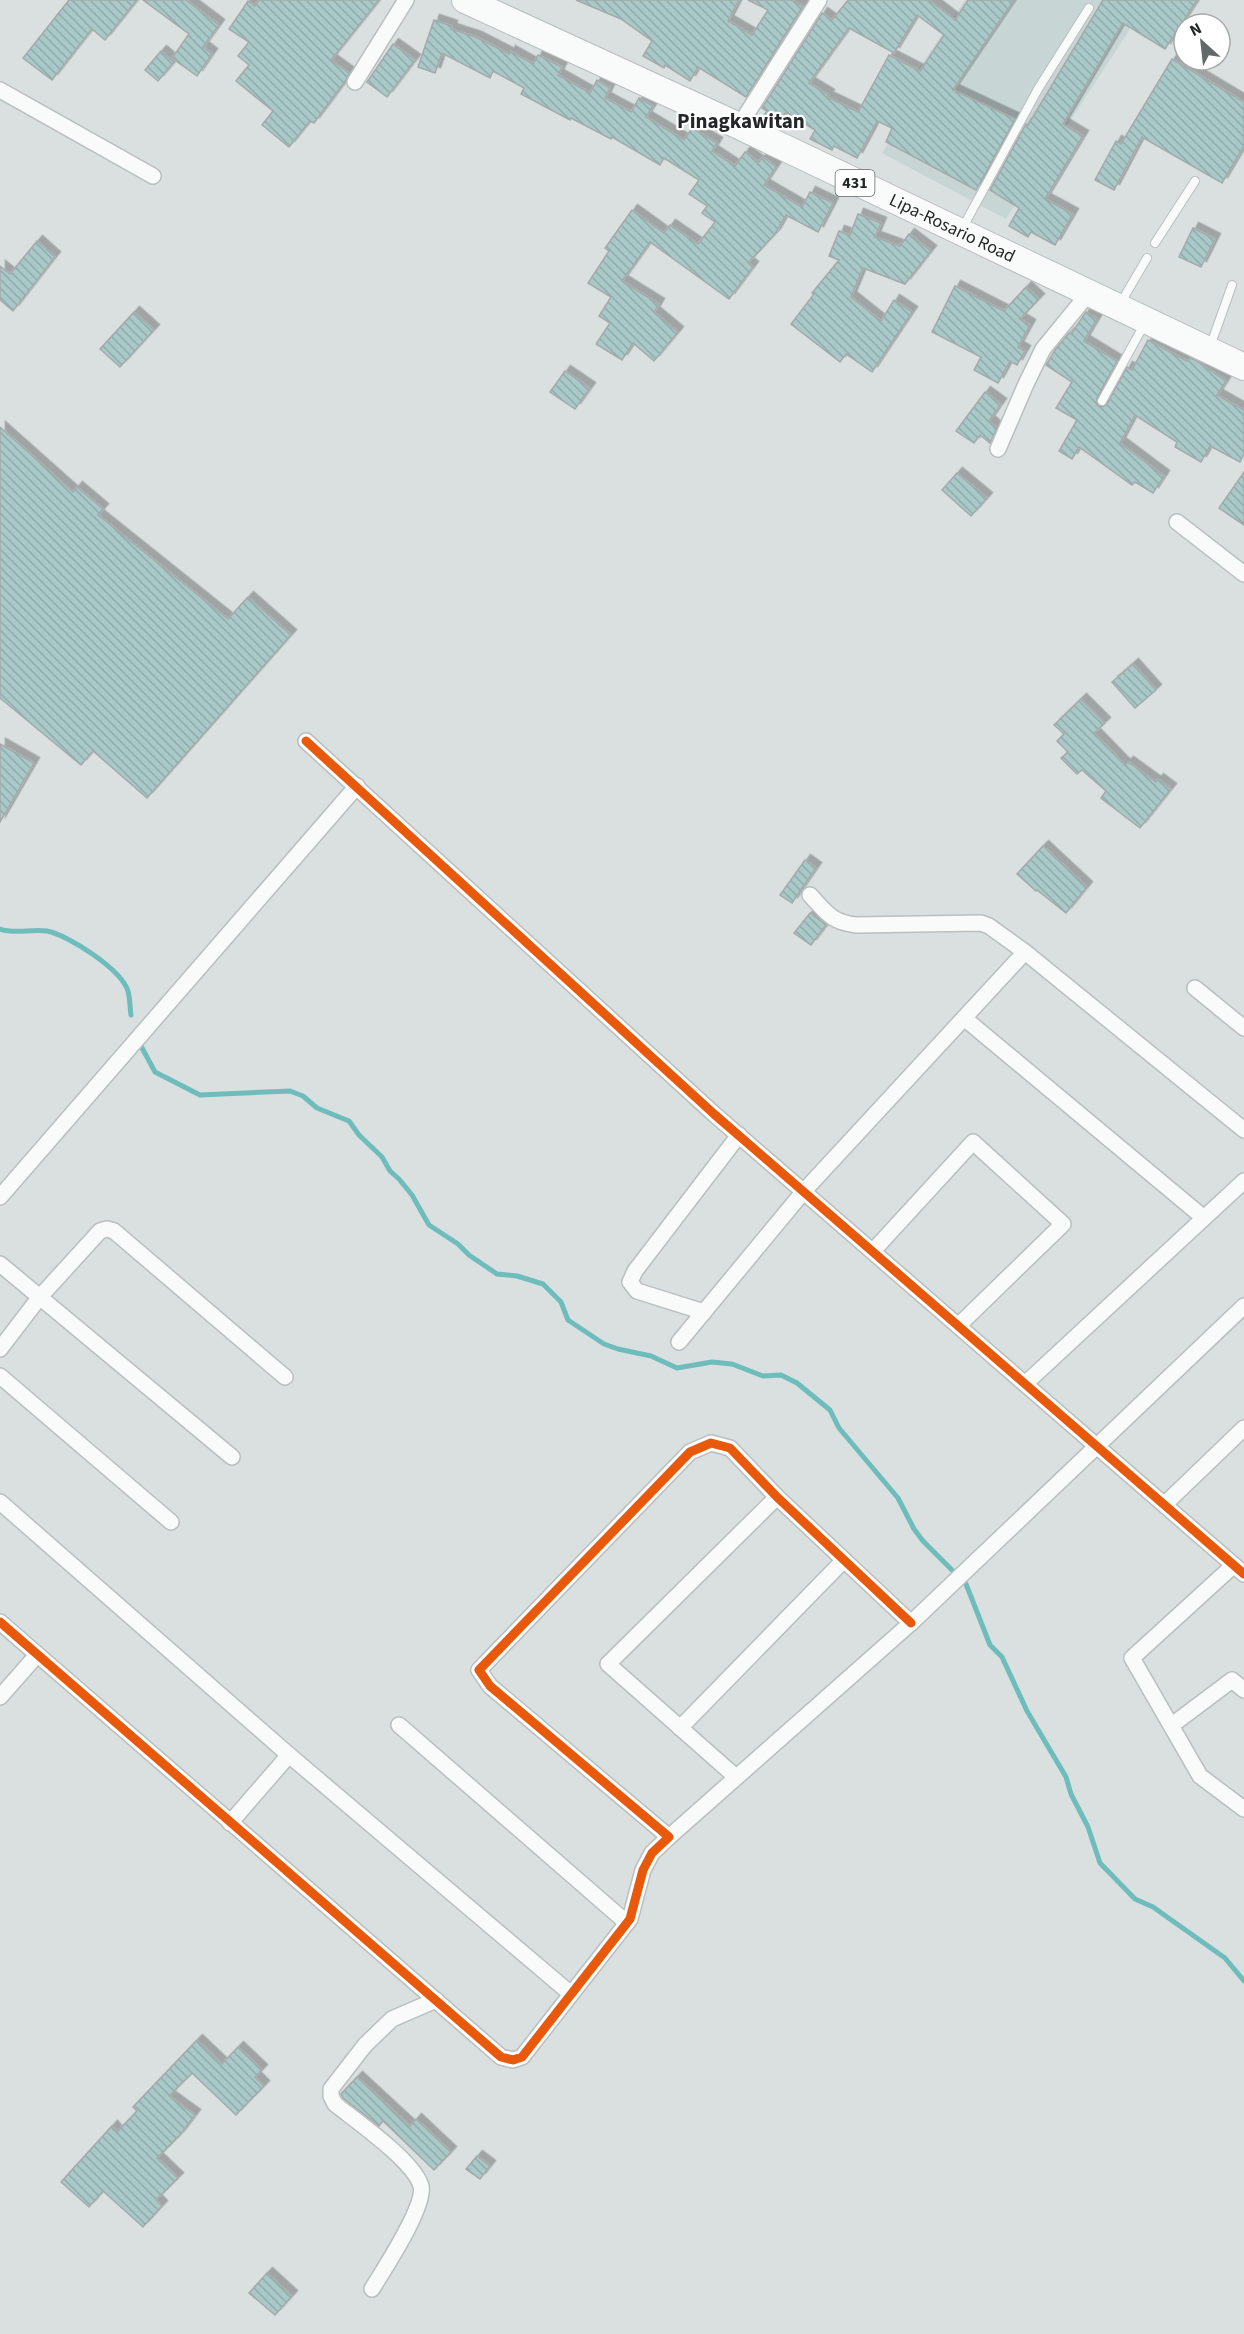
<svg xmlns="http://www.w3.org/2000/svg" width="1244" height="2334" font-family="'Source Sans 3',sans-serif">
<style>
.built{fill:#c7d5d5}
.lines{fill:none;stroke-linecap:round;stroke-linejoin:round}
.stream{stroke:#6ebcbc;stroke-width:5}
.building{fill:url(#building-back-hatch);stroke:#a5a9a9;stroke-width:1.5;fill-rule:evenodd;filter:url(#shadow)}
.lane-casing{stroke:#b9bebe;stroke-width:10}
.street-casing{stroke:#b9bebe;stroke-width:18}
.primary-casing{stroke:#b9bebe;stroke-width:28}
.lane{stroke:#f9fafa;stroke-width:8}
.street{stroke:#f9fafa;stroke-width:15}
.primary{stroke:#f9fafa;stroke-width:26}
.cycleway-casing{stroke:#fff;stroke-width:13}
.cycleway{stroke:#e8590c;stroke-width:9}
.labels{text-anchor:middle;dominant-baseline:central;stroke-width:4.5;stroke-linejoin:round;paint-order:stroke}
.shield{fill:#fff;stroke:#656868;stroke-width:1.5}
.shield-label{font-size:16px;font-weight:bold;fill:#232727}
.street-label{font-size:18px;fill:#232727;stroke:#fff}
.quarter-label{font-size:21px;font-weight:bold;fill:#232727;stroke:#fff}
</style>
<defs>
<pattern id="building-back-hatch" width="6" height="6" patternUnits="userSpaceOnUse" patternTransform="scale(1.5)"><rect width="6" height="6" fill="#a9c8c8"/><path d="M-1 5l2 2M0 0l6 6M5-1l2 2" fill="none" stroke="#91acac"/></pattern>
<filter id="shadow"><feDropShadow dx="5.5" dy="-5.5" stdDeviation="0" flood-color="#0004"/></filter>
</defs>
<rect width="100%" height="100%" fill="#dae0e0"/>
<path class="built" d="M965 0H1149L1006 219 882 153 908 113 895 104Z"/>
<g class="lines">
<g class="stream">
<path d="M0 929C14 934 31 929 47 931 68 935 121 969 128 991 130 998 130 1008 131 1015"/>
<path d="M141 1046 155 1072 200 1095 290 1091 303 1096 317 1108 349 1121 359 1135 382 1157 390 1171 399 1179 412 1195 429 1225 458 1244 469 1255 497 1274 517 1276 543 1284 561 1302 568 1320 604 1344 618 1349 651 1356 677 1368 712 1362 732 1364 763 1376 781 1375 797 1383 830 1410 839 1428 898 1498 914 1529 923 1541 966 1584 990 1645 1002 1657 1027 1711 1066 1777 1071 1794 1088 1827 1100 1863 1135 1899 1153 1907 1225 1958 1244 1981"/>
</g>
</g>
<g class="building">
<path d="M69 0H137L105 40 92 29 52 80 23 58Z"/>
<path d="M143 0H186L219 25 203 47 212 54 197 76 172 58 189 34Z"/>
<path d="M259 0H379L331 60 349 73 346 80 314 123 310 121 289 147 262 125 273 111 236 81 249 65 238 56 249 42 229 29 248 1 255 6Z"/>
<path d="M576 0H739L728 21 752 35 768 10 748 0H791L803 6 746 97 698 67 690 81 665 65 664 68 643 56 652 41 621 19Z"/>
<path d="M848 0H929L955 20 968 0H1014L953 90 1015 119 976 190 886 142 892 128 877 121 857 158 834 146 832 150 810 139 815 130 786 112 776 127 761 120 767 111 762 108 822 13 832 20ZM917 15 944 35 920 71 889 55 858 112 827 97 829 95 809 83 849 28 894 53Z"/>
<path d="M1103 0H1197L1165 49 1123 23 1063 124 1083 136 1045 199 1073 214 1055 245 1031 232 1028 237 1009 226 1019 208 990 190 1026 124 1028 125Z"/>
<path d="M434 20 452 26 451 29 476 37 509 54 510 51 533 64 538 55 562 67 558 75 590 93 597 80 610 88 605 98 631 112 639 98 653 106 646 117 684 140 692 128 717 143 712 151 735 166 745 152 759 162 763 157 776 167 764 185 802 207 810 192 833 203 818 232 786 215 775 234 748 263 753 267 729 299 650 242 622 281 659 304 654 312 678 332 654 361 633 343 622 360 596 344 610 323 599 316 611 297 588 283 609 251 605 248 632 210 664 233 670 225 698 244 715 222 702 213 707 206 689 194 699 180 664 158 660 165 612 137 611 139 571 118 570 120 521 94 524 88 493 71 490 78 442 53 435 73 418 67Z"/>
<path d="M393 44 415 60 387 97 367 82Z"/>
<path d="M161 51 174 62 158 81 145 70Z"/>
<path d="M1172 59 1244 102V146L1222 183 1142 137 1114 190 1095 180 1116 141 1121 144Z"/>
<path d="M858 214 881 223 875 237 900 246 909 234 931 251 905 284 863 268 851 297 881 321 894 300 912 312 872 372 846 354 840 362 791 324 814 294 812 293 839 260 829 256 839 231 850 235Z"/>
<path d="M1193 228 1215 239 1201 267 1179 257Z"/>
<path d="M37 241 55 257 13 311 0 300V266L10 274Z"/>
<path d="M955 286 1004 311 1026 287 1039 299 1020 319 1030 325 1018 347 1025 351 1017 365 1010 361 998 383 974 370 981 357 932 332Z"/>
<path d="M134 312 154 330 120 367 100 349Z"/>
<path d="M1086 312 1097 319 1084 341 1117 361 1097 398V405L1102 407 1107 404 1127 367 1132 370 1148 340 1187 361 1190 358 1195 360 1226 381 1217 395 1244 410V454L1240 462 1210 446 1201 462 1175 447 1177 442 1135 415 1120 443 1164 476 1153 493 1135 482 1132 485 1079 447 1072 459 1059 451 1077 420 1056 408 1072 382 1046 365 1055 350 1069 333 1071 334Z"/>
<path d="M565 371 590 388 575 409 550 392Z"/>
<path d="M985 392 1001 404 989 421 997 428 990 443 980 435 974 443 956 431Z"/>
<path d="M0 427 73 492 77 487 103 509 98 515 228 619 248 597 291 635 147 798 93 751 81 765 0 698Z"/>
<path d="M1244 472V525L1219 508Z"/>
<path d="M957 473 987 498 971 516 942 490Z"/>
<path d="M1133 664 1156 690 1135 708 1112 682Z"/>
<path d="M1081 699 1105 723 1094 733 1125 765 1128 762 1156 782 1158 779 1171 789 1140 828 1101 798 1106 791 1082 770 1077 774 1061 758 1068 752 1057 741 1064 734 1054 725Z"/>
<path d="M0 744 34 763 0 822Z"/>
<path d="M1043 846 1087 887 1066 913 1037 890 1036 891 1017 874Z"/>
<path d="M805 860 816 868 792 903 780 895Z"/>
<path d="M810 913 826 925 811 945 794 933Z"/>
<path d="M197 2040 222 2064 238 2047 262 2070 255 2077 264 2086 236 2115 192 2073 169 2096 195 2115 180 2135 157 2158 178 2178 156 2200 162 2206 143 2227 103 2191 89 2207 61 2182 112 2126 117 2132 137 2111 133 2107Z"/>
<path d="M357 2077 410 2126 416 2119 451 2152 434 2170 383 2121 379 2126 343 2098 341 2094Z"/>
<path d="M477 2156 490 2166 480 2179 466 2169Z"/>
<path d="M267 2273 292 2296 275 2315 249 2293Z"/>
</g>
<g class="lines">
<defs>
<g id="lane">
<path d="M962 229 1038 89 1089 8"/>
<path d="M1155 243 1195 181"/>
<path d="M1120 304 1147 258"/>
<path d="M1210 347 1232 285"/>
<path d="M1102 401 1145 323"/>
</g>
<g id="street">
<path d="M355 82 406 0"/>
<path d="M0 90 153 176"/>
<path d="M739 126 819 0"/>
<path d="M998 449 1026 384 1043 349 1088 294"/>
<path d="M1177 522 1244 574"/>
<path d="M306 741 714 1114 1244 1574"/>
<path d="M810 895C827 913 831 922 856 925L981 923 989 926 1025 952 1244 1130"/>
<path d="M1195 988 1244 1028"/>
<path d="M964 1018 1204 1218"/>
<path d="M0 1197 357 786"/>
<path d="M873 1251 973 1142 1063 1224 959 1325"/>
<path d="M0 1264 232 1457"/>
<path d="M704 1312 637 1291 630 1282 635 1271 739 1135"/>
<path d="M679 1342 804 1191 1025 952"/>
<path d="M0 1349 39 1298 100 1231 107 1229 114 1231 285 1377"/>
<path d="M0 1376 171 1522"/>
<path d="M1026 1383 1244 1181"/>
<path d="M0 1502 289 1755 571 1994"/>
<path d="M1165 1504 1244 1428"/>
<path d="M1234 1565 1132 1658 1200 1776 1244 1809"/>
<path d="M0 1622 501 2057 513 2060 522 2057 630 1919 643 1870 652 1853 669 1837 490 1686 479 1670 690 1452 711 1443 730 1448 777 1497 911 1623"/>
<path d="M0 1697 37 1655"/>
<path d="M399 1725 627 1923"/>
<path d="M1172 1725 1232 1680 1244 1690"/>
<path d="M680 1728 844 1560"/>
<path d="M736 1777 608 1664 777 1497"/>
<path d="M230 1823 289 1755"/>
<path d="M669 1837 911 1623 1244 1306"/>
<path d="M372 2289C384 2269 426 2206 421 2186 414 2161 356 2121 335 2104L331 2096V2089L365 2045 392 2019 436 2000"/>
</g>
<g id="primary">
<path id="s1" d="M465 0 739 126 1244 367"/>
</g>
</defs>
<use href="#lane" class="lane-casing"/>
<use href="#street" class="street-casing"/>
<use href="#primary" class="primary-casing"/>
<use href="#lane" class="lane"/>
<use href="#street" class="street"/>
<use href="#primary" class="primary"/>
<defs>
<g id="cycleway">
<path d="M306 741 714 1114 1244 1574"/>
<path d="M0 1622 501 2057 513 2060 522 2057 630 1919 643 1870 652 1853 669 1837 490 1686 479 1670 690 1452 711 1443 730 1448 777 1497 911 1623"/>
</g>
</defs>
<use href="#cycleway" class="cycleway-casing"/>
<use href="#cycleway" class="cycleway"/>
</g>
<g class="labels">
<rect class="shield" x="835.5" y="170" width="39" height="26" rx="4.5"/>
<g class="shield-label">
<text x="855" y="183">431</text>
</g>
<g class="street-label">
<text stroke="none"><textPath href="#s1" startOffset="538">Lipa-Rosario Road</textPath></text>
</g>
<g class="quarter-label">
<text x="741" y="121">Pinagkawitan</text>
</g>
</g>
<g transform="translate(1202 42) rotate(333)"><circle r="28" fill="#ffffff" stroke="#a7a9a9" stroke-width="1.5"/>
<path d="M0-4.5L10 22L0 15L-10 22Z" fill="#636868"/>
<text y="-9" font-size="16" font-weight="bold" text-anchor="middle" fill="#232727">N</text>
</g>
</svg>
